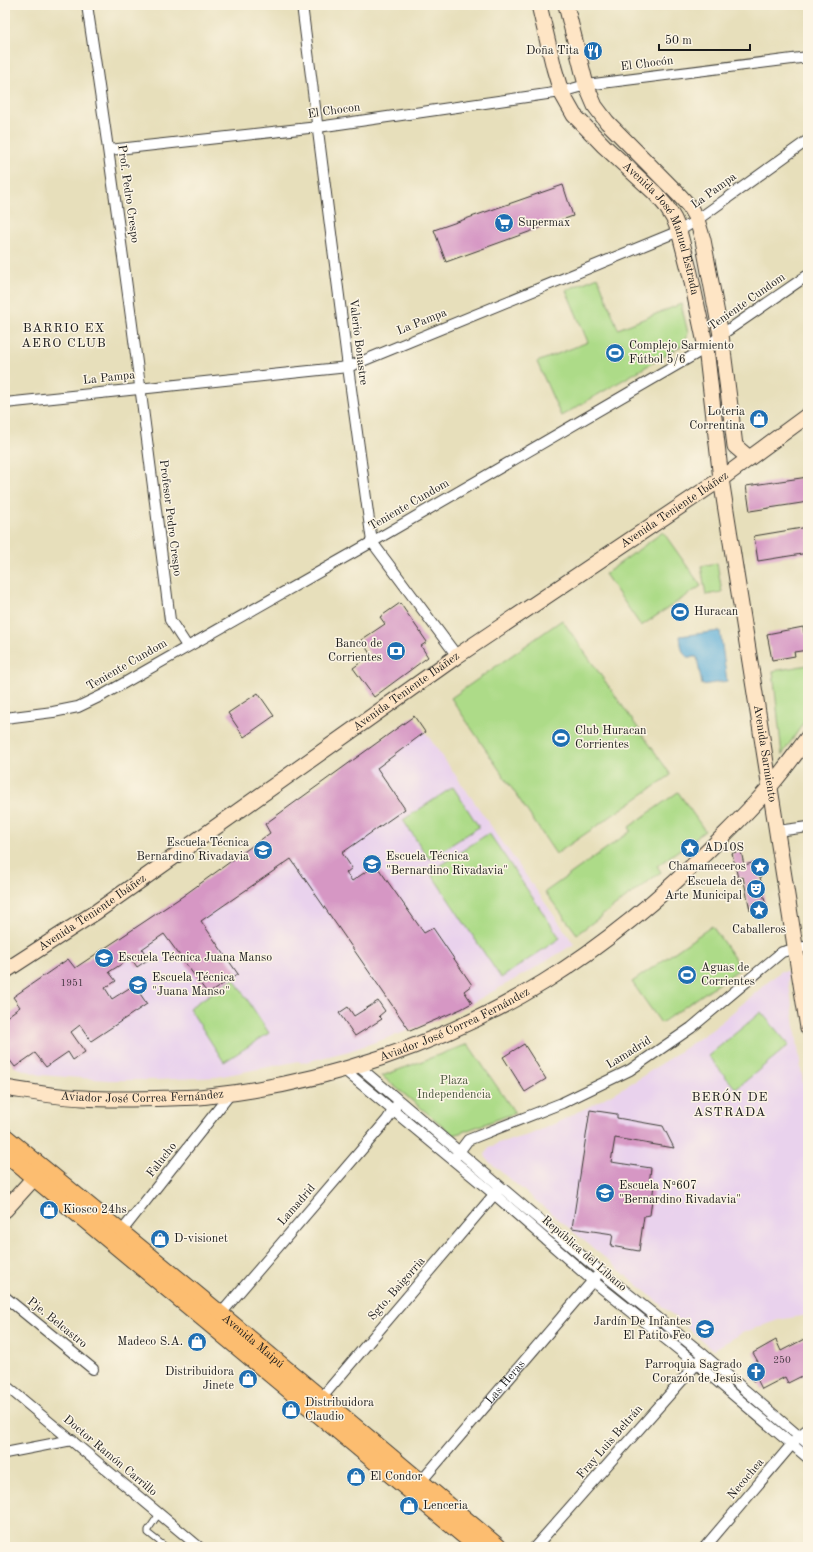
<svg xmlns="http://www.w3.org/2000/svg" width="813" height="1552" font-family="'Old Standard TT',serif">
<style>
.built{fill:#e9d2ed}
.green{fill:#addb88;stroke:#647c52}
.water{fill:#5daed8;stroke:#3c657a}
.building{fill:#d697c4}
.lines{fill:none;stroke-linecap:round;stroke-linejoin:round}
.lane-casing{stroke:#3a3934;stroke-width:7}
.street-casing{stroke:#3a3934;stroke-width:12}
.secondary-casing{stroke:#3a3934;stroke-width:17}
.primary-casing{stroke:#3a3934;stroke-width:19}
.lane{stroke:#fff;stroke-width:5}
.street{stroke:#fff;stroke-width:10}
.secondary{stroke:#fee5c5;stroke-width:15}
.primary{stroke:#fcbd6f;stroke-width:17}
.labels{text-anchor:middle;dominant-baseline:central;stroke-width:3;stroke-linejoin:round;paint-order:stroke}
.number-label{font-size:10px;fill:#4a3b46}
.poi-label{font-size:12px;fill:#1c1c1c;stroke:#fcf5e5;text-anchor:start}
.street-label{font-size:12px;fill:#1c1c1c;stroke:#fcf5e5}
.park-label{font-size:12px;fill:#48553c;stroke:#fcf5e5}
.neighbourhood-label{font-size:13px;letter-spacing:1px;fill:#1c1c1c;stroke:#fcf5e5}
</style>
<rect width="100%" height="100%" fill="#fcf5e5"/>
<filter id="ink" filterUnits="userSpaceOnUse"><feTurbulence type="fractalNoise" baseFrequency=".025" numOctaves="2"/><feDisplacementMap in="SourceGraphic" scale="8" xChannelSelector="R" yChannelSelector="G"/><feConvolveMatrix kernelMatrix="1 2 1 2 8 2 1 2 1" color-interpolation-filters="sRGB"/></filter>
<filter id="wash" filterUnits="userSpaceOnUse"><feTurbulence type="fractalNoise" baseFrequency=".012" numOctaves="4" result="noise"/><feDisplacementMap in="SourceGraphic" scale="16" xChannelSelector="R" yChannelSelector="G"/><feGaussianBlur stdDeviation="0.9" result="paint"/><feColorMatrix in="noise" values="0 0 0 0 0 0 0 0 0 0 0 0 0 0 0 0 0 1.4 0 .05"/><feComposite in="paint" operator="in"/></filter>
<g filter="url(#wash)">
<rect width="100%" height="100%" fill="#e7dfbb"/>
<g class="built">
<path d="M414 716 574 944 535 968 461 1009 402 1033 349 1051 301 1063 299 1061 217 1077 157 1080H109L40 1075 15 1067 5 1054V1018L20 1007 13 997 68 959 75 968 183 896 270 833 265 824Z"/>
<path d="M781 971H787L808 1118V1315L778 1320 742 1333 713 1350 645 1291 488 1161 485 1155 489 1148 498 1143 529 1135 556 1123 590 1106 637 1080 713 1029Z"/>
</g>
<g class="green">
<path d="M598 277 618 329 681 304 688 333 685 344 561 416 537 362 588 342 566 290Z"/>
<path d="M663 532 701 586 641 626 605 574Z"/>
<path d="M717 563 722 592 706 595 701 566Z"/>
<path d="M562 620 671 775 556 854 451 698Z"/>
<path d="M808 665V716L782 755 773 671Z"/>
<path d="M453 787 479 827 429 859 403 820Z"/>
<path d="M678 792 705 831 657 866 661 872 577 934 545 892 631 831 629 827Z"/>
<path d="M489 833 560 938 501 978 430 872Z"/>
<path d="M712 926 741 968 661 1023 632 982Z"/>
<path d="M234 979 269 1033 224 1062 189 1008Z"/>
<path d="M761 1012 789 1045 736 1089 708 1056Z"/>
<path d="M468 1044 515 1113 454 1135 382 1076Z"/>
</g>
<path class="water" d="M720 631 727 681 702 685 697 657H687C681 652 681 644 680 636Z"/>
<g id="blocks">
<g class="building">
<path d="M563 185 573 216 446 262 434 230Z"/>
<path d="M808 477V502L750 511 746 486Z"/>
<path d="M808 527V553L758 561 754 536Z"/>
<path d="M400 603 427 642 421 646 428 657 374 697 353 668 371 655 361 640 385 624 380 617Z"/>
<path d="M803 627 804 633 808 632V650L794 652 795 656 772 660 767 634Z"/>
<path d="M258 693 274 716 244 737 228 713Z"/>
<path d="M414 716 425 732 377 768 405 809 342 853 352 868 346 873 352 881 376 865 424 933 433 928 472 985 464 991 472 1003 461 1009 410 1031 291 859 201 921 238 974 208 994 164 934 142 949 149 959 137 967 131 958 109 972 116 981 105 988 112 999 134 985 147 1004 91 1041 80 1025 71 1032 85 1052 73 1060 68 1052 46 1067 35 1053 15 1067 5 1054V1018L20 1007 13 997 68 959 75 968 183 896 270 833 265 824Z"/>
<path d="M741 851 744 865 757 862 766 907 750 910 743 877 738 878 732 853Z"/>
<path d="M378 1001 385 1011 379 1016 382 1019 355 1036 339 1013 348 1007 354 1016Z"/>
<path d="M524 1044 546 1079 525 1092 503 1057Z"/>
<path d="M590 1110 617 1114V1118L663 1126 674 1148 615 1138 611 1162 651 1168 649 1184 654 1185 650 1215 644 1216 639 1251 611 1246 613 1234 572 1228Z"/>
<path d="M808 1337V1373L788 1383 785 1377 762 1389 757 1379 753 1381 749 1374 761 1367 753 1353 776 1340 781 1351Z"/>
</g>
</g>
</g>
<g filter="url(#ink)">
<use href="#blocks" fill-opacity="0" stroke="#3a3934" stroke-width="1"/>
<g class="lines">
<defs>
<path id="lane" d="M159 1514 148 1530V1533L166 1547"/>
<g id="street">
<path d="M87 5C118 210 144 415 170 620L187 646"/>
<path d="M302 5 348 367 372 542 457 656"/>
<path d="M109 150 318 127 561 92 586 85 808 57"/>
<path d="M5 403 348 367 679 231 697 220 808 140"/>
<path d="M5 718 53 712 78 707 103 695 372 542 706 348 721 335 808 275"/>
<path d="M777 831 808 827"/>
<path d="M357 1065 601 1272 704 1355 808 1444"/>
<path d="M343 1069 494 1194 593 1281 692 1360 808 1458"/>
<path d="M456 1156 468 1140 562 1103 630 1070 691 1028 782 952 808 946"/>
<path d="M118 1236 231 1093"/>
<path d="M5 1297 93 1369"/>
<path d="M218 1317 387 1120 396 1106"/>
<path d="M5 1385 199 1547"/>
<path d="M318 1402 498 1190"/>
<path d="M5 1453 72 1440"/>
<path id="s1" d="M418 1485 596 1277"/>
<path d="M535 1547 700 1360"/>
<path d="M705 1547 799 1436 808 1429"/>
</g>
<g id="secondary">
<path id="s2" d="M539 5 554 68 561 92 574 115 604 146 655 193 666 206 674 219 679 231 690 273 706 348 721 479 808 1028"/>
<path d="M566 5 586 85 595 106 607 122 680 196 689 206 697 220 703 240 721 335 735 446 749 458"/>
<path id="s3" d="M5 971 96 912 457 656 721 479 808 415"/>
<path id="s4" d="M5 1088C31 1092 57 1097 83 1098 113 1100 142 1099 171 1098 184 1097 196 1098 208 1096 324 1084 445 1043 544 982 607 943 665 894 717 842 735 824 755 805 771 785 784 770 796 753 808 737"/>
<path d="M5 1210 42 1169"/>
</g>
<g id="primary">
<path id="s5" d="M5 1137 220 1314 498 1547"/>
<path d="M5 1153 478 1547"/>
</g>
</defs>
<use href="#lane" class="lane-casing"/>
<use href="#street" class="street-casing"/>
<use href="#secondary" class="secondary-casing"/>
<use href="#primary" class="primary-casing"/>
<use href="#lane" class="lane"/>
<use href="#street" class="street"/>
<use href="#secondary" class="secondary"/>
<use href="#primary" class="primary"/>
</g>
</g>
<defs>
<symbol id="restaurant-disc" viewBox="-11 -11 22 22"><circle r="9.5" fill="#1f6fb2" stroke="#fcf5e5"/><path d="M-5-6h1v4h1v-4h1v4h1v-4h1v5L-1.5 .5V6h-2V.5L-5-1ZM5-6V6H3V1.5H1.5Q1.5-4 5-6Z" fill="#fff"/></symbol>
<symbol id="supermarket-disc" viewBox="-11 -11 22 22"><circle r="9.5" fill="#1f6fb2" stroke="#fcf5e5"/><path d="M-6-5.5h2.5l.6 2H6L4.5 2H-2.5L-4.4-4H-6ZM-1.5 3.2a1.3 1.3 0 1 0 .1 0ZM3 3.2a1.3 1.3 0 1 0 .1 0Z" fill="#fff"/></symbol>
<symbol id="stadium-disc" viewBox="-11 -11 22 22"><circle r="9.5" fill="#1f6fb2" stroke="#fcf5e5"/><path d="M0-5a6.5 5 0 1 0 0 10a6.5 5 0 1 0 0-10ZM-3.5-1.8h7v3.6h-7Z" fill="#fff"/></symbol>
<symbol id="shop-disc" viewBox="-11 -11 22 22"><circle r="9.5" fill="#1f6fb2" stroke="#fcf5e5"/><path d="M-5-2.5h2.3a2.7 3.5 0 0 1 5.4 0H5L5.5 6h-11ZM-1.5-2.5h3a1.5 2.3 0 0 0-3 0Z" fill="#fff"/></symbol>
<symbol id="bank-disc" viewBox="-11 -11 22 22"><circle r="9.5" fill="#1f6fb2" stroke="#fcf5e5"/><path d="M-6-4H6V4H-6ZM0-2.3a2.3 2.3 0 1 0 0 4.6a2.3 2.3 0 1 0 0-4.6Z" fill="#fff"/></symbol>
<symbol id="sight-disc" viewBox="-11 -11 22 22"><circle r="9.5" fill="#1f6fb2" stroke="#fcf5e5"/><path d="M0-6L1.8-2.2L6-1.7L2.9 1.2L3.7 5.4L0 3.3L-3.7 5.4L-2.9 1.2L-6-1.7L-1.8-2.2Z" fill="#fff"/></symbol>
<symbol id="school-disc" viewBox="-11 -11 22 22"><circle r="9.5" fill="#1f6fb2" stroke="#fcf5e5"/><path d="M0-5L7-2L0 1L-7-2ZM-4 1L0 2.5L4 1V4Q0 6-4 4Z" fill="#fff"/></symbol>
<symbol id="theatre-disc" viewBox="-11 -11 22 22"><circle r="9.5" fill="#1f6fb2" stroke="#fcf5e5"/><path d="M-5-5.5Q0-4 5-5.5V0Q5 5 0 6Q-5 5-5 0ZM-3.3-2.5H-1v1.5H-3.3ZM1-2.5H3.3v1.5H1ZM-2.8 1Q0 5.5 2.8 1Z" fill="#fff"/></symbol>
<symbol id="church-disc" viewBox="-11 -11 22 22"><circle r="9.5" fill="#1f6fb2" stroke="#fcf5e5"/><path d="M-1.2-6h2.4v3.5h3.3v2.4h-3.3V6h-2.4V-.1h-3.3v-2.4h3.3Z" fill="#fff"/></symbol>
</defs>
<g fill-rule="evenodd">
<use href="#restaurant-disc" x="582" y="40" width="22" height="22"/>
<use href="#supermarket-disc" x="493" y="212" width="22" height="22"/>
<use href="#stadium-disc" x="604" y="342" width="22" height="22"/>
<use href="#shop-disc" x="748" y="408" width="22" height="22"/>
<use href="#stadium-disc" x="669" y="601" width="22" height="22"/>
<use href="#bank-disc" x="385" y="640" width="22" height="22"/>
<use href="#stadium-disc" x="550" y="727" width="22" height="22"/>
<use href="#sight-disc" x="679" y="837" width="22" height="22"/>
<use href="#school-disc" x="252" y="839" width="22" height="22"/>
<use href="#school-disc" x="361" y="853" width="22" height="22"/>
<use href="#sight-disc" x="749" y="856" width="22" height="22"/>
<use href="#theatre-disc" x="745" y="878" width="22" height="22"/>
<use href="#sight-disc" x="748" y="899" width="22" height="22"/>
<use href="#school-disc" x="93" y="947" width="22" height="22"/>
<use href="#stadium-disc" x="676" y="964" width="22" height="22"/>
<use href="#school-disc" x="127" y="974" width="22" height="22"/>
<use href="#school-disc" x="594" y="1182" width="22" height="22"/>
<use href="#shop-disc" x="38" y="1199" width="22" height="22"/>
<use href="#shop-disc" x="149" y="1228" width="22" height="22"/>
<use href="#school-disc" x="694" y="1318" width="22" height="22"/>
<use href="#shop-disc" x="186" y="1331" width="22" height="22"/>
<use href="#church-disc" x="745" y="1361" width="22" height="22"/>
<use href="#shop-disc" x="237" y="1368" width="22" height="22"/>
<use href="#shop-disc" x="280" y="1399" width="22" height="22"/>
<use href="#shop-disc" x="345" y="1466" width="22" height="22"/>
<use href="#shop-disc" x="398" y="1495" width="22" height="22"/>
</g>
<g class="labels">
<g class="number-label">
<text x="72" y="983">1951</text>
<text x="782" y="1360">250</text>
</g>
<g class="poi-label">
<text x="579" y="51" text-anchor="end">Doña Tita</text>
<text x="518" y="223">Supermax</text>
<text x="629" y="346">Complejo Sarmiento<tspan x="629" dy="14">Fútbol 5/6</tspan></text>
<text x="745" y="412" text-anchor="end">Loteria<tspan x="745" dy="14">Correntina</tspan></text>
<text x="694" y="612">Huracan</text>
<text x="382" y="644" text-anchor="end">Banco de<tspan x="382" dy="14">Corrientes</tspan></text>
<text x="575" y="731">Club Huracan<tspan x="575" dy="14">Corrientes</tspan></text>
<text x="249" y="843" text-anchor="end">Escuela Técnica<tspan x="249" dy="14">Bernardino Rivadavia</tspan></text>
<text x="704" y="848">AD10S</text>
<text x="386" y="857">Escuela Técnica<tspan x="386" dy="14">"Bernardino Rivadavia"</tspan></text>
<text x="746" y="867" text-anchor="end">Chamameceros</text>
<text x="742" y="882" text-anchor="end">Escuela de<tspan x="742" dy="14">Arte Municipal</tspan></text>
<text x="759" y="930" text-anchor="middle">Caballeros</text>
<text x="118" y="958">Escuela Técnica Juana Manso</text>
<text x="701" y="968">Aguas de<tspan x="701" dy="14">Corrientes</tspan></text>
<text x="152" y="978">Escuela Técnica<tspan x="152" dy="14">"Juana Manso"</tspan></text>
<text x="619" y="1186">Escuela Nº607<tspan x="619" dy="14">"Bernardino Rivadavia"</tspan></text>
<text x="63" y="1210">Kiosco 24hs</text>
<text x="174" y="1239">D-visionet</text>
<text x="691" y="1322" text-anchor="end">Jardín De Infantes<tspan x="691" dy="14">El Patito Feo</tspan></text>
<text x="183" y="1342" text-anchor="end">Madeco S.A.</text>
<text x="742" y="1365" text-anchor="end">Parroquia Sagrado<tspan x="742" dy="14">Corazón de Jesús</tspan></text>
<text x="234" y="1372" text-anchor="end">Distribuidora<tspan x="234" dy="14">Jinete</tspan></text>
<text x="305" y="1403">Distribuidora<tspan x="305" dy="14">Claudio</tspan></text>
<text x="370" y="1477">El Condor</text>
<text x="423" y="1506">Lenceria</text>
</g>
<g class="street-label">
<text transform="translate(647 64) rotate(-7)">El Chocón</text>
<text transform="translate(334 111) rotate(-8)">El Chocon</text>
<text transform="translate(714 191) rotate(-36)">La Pampa</text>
<text transform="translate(128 194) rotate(82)">Prof. Pedro Crespo</text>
<text stroke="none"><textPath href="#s2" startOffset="263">Avenida José Manuel Estrada</textPath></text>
<text transform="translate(747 302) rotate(-35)">Teniente Cundom</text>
<text transform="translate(422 322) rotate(-22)">La Pampa</text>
<text transform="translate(358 342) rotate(83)">Valerio Bonastre</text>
<text transform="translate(109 378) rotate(-6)">La Pampa</text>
<text transform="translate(409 505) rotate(-30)">Teniente Cundom</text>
<text stroke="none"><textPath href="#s3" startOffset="813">Avenida Teniente Ibáñez</textPath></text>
<text transform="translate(170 518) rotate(83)">Profesor Pedro Crespo</text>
<text transform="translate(127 665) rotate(-30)">Teniente Cundom</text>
<text stroke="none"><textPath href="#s3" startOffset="489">Avenida Teniente Ibáñez</textPath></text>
<text stroke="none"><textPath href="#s2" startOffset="804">Avenida Sarmiento</textPath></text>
<text stroke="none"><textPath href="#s3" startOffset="105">Avenida Teniente Ibáñez</textPath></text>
<text stroke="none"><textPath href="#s4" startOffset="462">Aviador José Correa Fernández</textPath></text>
<text transform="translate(629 1053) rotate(-32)">Lamadrid</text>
<text stroke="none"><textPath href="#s4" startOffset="138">Aviador José Correa Fernández</textPath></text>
<text transform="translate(162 1160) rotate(-52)">Falucho</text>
<text transform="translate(297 1205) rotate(-49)">Lamadrid</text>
<text transform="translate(584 1254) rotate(41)">República del Libano</text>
<text transform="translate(397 1289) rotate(-49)">Sgto. Baigorria</text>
<text transform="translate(57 1323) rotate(39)">Pje. Belcastro</text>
<text stroke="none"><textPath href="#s5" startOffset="321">Avenida Maipú</textPath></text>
<text stroke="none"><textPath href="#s1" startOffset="135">Las Heras</textPath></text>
<text transform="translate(610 1442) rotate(-49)">Fray Luis Beltrán</text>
<text transform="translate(110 1456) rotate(40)">Doctor Ramón Carrillo</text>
<text transform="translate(746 1479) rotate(-50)">Necochea</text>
</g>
<g class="park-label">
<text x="454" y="1081">Plaza<tspan x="454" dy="14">Independencia</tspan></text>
</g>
<g class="neighbourhood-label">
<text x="64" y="328">BARRIO EX<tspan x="64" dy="15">AERO CLUB</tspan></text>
<text x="730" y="1097">BERÓN DE<tspan x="730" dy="15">ASTRADA</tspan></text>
</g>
</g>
<rect width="813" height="1552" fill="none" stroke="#fcf5e5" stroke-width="20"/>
<path d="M659 44v6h91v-6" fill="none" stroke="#1c1c1c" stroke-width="2"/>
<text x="665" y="44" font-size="12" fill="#1c1c1c" stroke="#fcf5e5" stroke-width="3" paint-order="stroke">50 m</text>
</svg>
